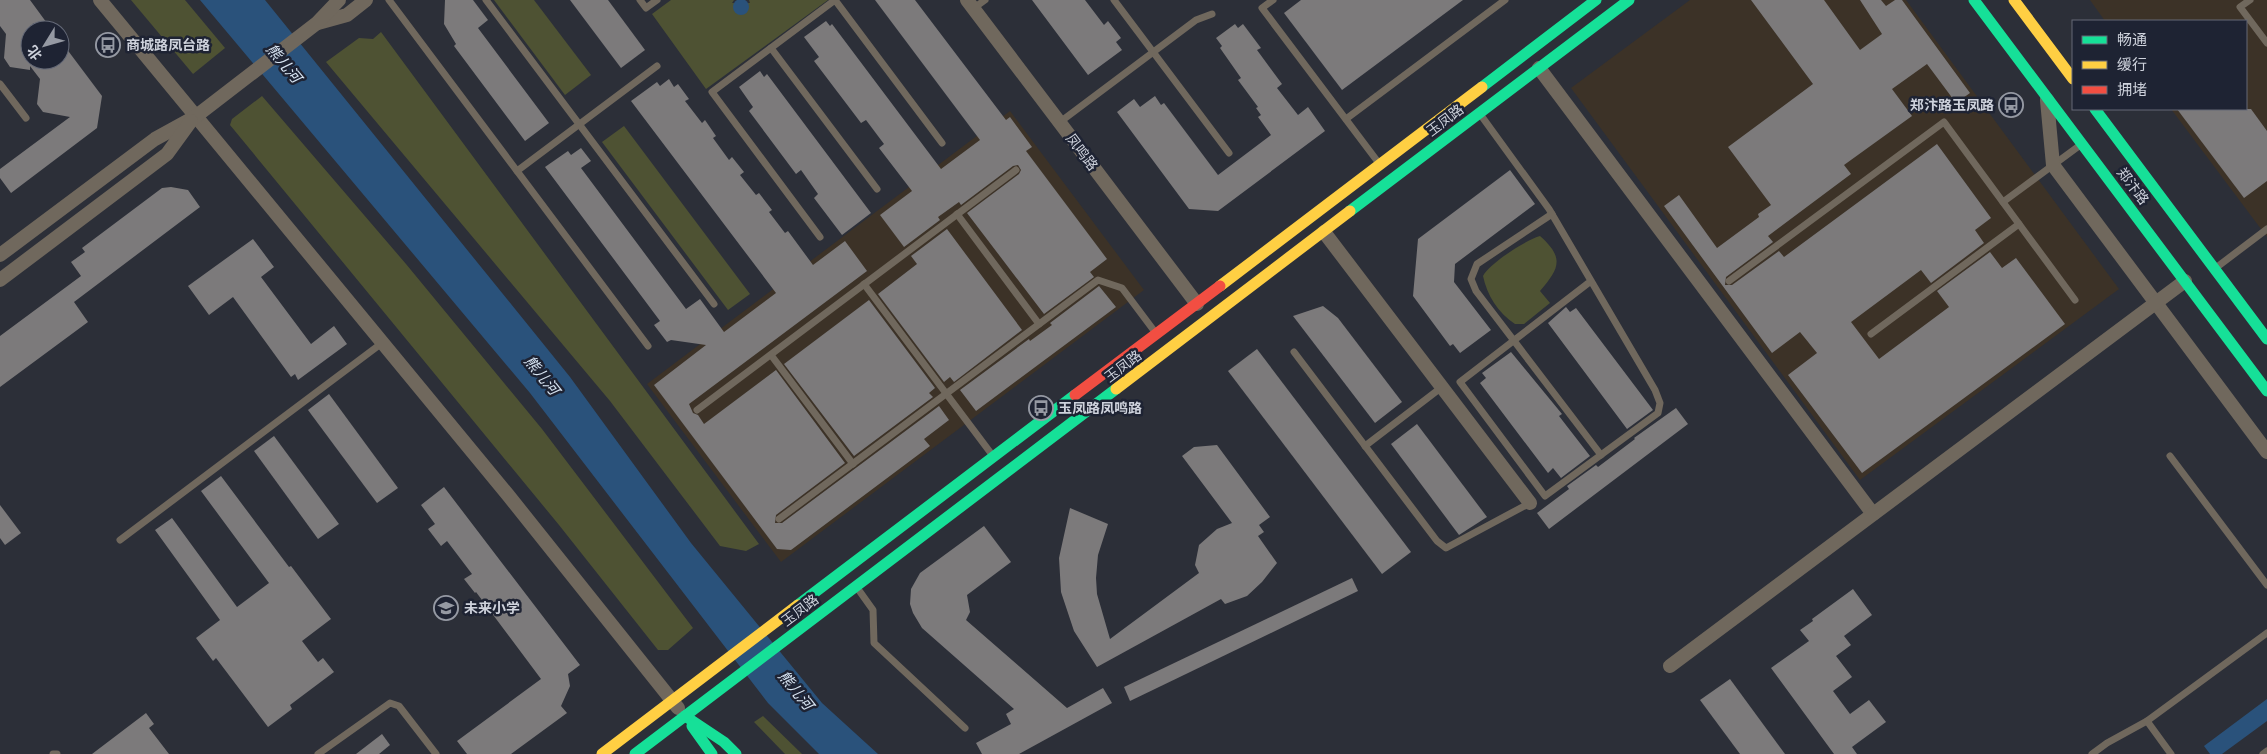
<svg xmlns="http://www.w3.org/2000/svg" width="2267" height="754" font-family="'PT Sans Narrow','Noto Sans SC',sans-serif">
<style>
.commercial{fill:#3c3227}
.green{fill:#4e5233}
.water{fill:#2a527b}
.building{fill:#7c7a7b}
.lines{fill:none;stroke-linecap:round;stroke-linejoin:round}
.lane{stroke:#70685d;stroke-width:7}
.street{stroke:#70685d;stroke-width:14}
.fast{stroke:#16e098;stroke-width:11}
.slow{stroke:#ffcf43;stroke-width:11}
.jam{stroke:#f24e42;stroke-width:11}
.labels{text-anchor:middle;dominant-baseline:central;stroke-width:5;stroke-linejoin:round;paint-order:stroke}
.poi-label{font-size:14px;font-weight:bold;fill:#ced2dc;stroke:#1e2333;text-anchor:start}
.street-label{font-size:14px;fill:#ced2dc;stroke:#1e2333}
.water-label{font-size:15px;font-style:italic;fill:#d9e6f4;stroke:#1e2333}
</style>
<rect width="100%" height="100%" fill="#2c2f38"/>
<g class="commercial">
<path d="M1690 0H1906L2119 289 1860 480 1571 88Z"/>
<path d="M2090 0H2267V237L2171 109H2246V21H2105Z"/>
<path d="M1010 111 1144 290 781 562 647 384Z"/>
</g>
<g class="green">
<path d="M131 0H185L225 48 193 74Z"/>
<path d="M494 0H534L591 75 565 95Z"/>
<path d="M671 0H734L732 3H750L749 0H828L706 89 652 14Z"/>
<path d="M381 32 759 544 746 551 720 546 610 401 326 62 359 38 373 39Z"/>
<path d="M262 96 406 264 542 429 693 628 668 650H658L559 525 230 125 232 119Z"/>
<path d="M624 126 750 294 728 310 602 142Z"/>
<path d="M1540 236C1565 258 1559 269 1540 291L1550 303 1524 324H1515C1498 313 1487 295 1483 276 1490 263 1526 240 1540 236Z"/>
<path d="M763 716 802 754H785L754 722Z"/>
</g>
<g class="water">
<circle cx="741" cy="7" r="8"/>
<path d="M200 0H265L570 377 691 543 822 703 878 754H819L768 703 530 393Z"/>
<path d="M2267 699V721L2222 754H2210L2204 746Z"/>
</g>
<g class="building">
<path d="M0 0H30L52 30H30V60H60V40L102 96 97 128 11 193 0 178V169L70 117 43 112 37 104 40 79 30 66V70L10 67 4 58 6 34 0 26Z"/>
<path d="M445 0H473L488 20 478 28 549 123 525 141 454 46 456 44 444 24Z"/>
<path d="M570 0H608L645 50 621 68Z"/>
<path d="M875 0H915L1006 120 1010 117 1032 147 1026 151 1107 259 1090 272 1094 277 1044 314 967 213 1019 174 1021 170 1018 165 1013 166 961 205 959 202 938 217 940 220 904 247 880 215 912 191 879 148 884 144 866 120 861 123 814 61 819 57 804 37 826 21 830 26 832 24 941 169 980 140Z"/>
<path d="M1032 0H1085L1104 25 1108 21 1121 38 1116 42 1122 50 1088 75Z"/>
<path d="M1301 0H1463L1342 90 1284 13Z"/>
<path d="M1751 0H1824L1860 50 1882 34 1860 0H1881L1886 6 1895 0H1902L1970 93 1956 103 1927 64 1892 89 1912 116 1844 165 1851 174 1768 236 1773 242 1726 277 1725 285H1732L1779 251 1784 257 1937 144 1991 218 1975 230 1984 243 1931 283 1921 270 1851 322 1879 359 1949 307 1937 291 1990 252 2002 268 2016 258 2065 324 1862 473 1788 375 1817 353 1800 332 1772 353 1664 206 1679 195 1717 248 1759 217 1758 214 1771 205 1728 147 1813 84Z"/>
<path d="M1235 24 1238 28 1243 24 1261 48 1257 50 1282 84 1277 88 1298 115 1308 107 1325 131 1218 211 1189 209 1117 112 1134 99 1140 107 1155 96 1161 105 1164 103 1218 175 1271 135 1258 117 1261 115 1256 108 1258 107 1238 80 1241 78 1220 48 1222 46 1216 38Z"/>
<path d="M760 71 764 77 767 74 871 213 842 235 814 198 818 194 801 170 796 174 749 111 753 107 739 87Z"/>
<path d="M669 79 674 87 678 84 689 99 685 101 702 123 705 120 716 136 713 138 729 160 732 157 744 172 740 175 756 195 759 193 772 210 769 212 785 233 788 231 813 265 845 241 867 271 689 404 693 413 698 415 704 424 776 370 845 463 776 515 775 523H782L939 406 949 420 924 439 930 446 791 550 777 549 654 385 706 345 671 340 667 342 654 325 660 321 545 167 568 151 571 155 581 148 591 161 581 168 686 309 700 299 724 332 776 293 631 101 657 82 660 86Z"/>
<path d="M2177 109H2251L2267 131V181L2244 198Z"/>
<path d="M1510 170 1535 204 1455 264 1454 282 1491 330 1460 353 1453 344 1450 346 1413 296 1418 239Z"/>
<path d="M171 187 188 190 200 207 74 302 88 322 0 387V336L81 276 71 262 85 252 82 248 162 188Z"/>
<path d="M947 229 1022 330 954 382 950 377 944 382 878 294 917 264 911 256Z"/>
<path d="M253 239 274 267 261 277 311 344 334 326 347 344 298 380 295 374 291 377 233 297 209 315 188 286Z"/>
<path d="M1099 286 1116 307 976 411 960 390 1029 339 1030 341 1052 325 1050 323Z"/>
<path d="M869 300 935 388 929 393 933 397 854 456 784 364Z"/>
<path d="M1323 306 1338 318 1402 402 1375 423 1293 316Z"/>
<path d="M1566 307 1570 312 1576 308 1653 410 1627 429 1548 323Z"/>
<path d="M1257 349 1411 552 1382 574 1228 371Z"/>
<path d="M1511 352 1562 414 1559 416 1590 456 1561 478 1553 468 1548 473 1480 383 1486 378 1482 373Z"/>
<path d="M329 394 398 488 377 503 308 410Z"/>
<path d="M1676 408 1688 424 1549 529 1537 513 1569 489 1567 486 1596 465 1598 467 1635 439 1634 438Z"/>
<path d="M1417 424 1487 517 1459 535 1391 444Z"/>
<path d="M274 436 339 524 318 539 254 451Z"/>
<path d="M1217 445 1270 517 1259 525 1264 532 1258 536 1277 563 1262 582 1247 596 1225 604 1221 599 1097 667 1074 631 1061 592 1059 558 1070 508 1108 524 1098 555 1096 578 1097 594 1110 639 1199 573 1195 565 1199 545 1217 529 1232 523 1182 456 1194 447Z"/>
<path d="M221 476 289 567 291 566 331 619 302 641 318 662 323 658 334 672 290 705 292 709 268 727 216 658 213 661 196 638 220 620 155 530 172 518 237 607 269 583 201 491Z"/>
<path d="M444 487 580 665 568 674 570 686 561 706 567 713 511 754H467L457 741 541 679 476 592 475 593 464 579 472 574 447 541 441 546 428 529 435 524 421 505Z"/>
<path d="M0 505 21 533 5 545 0 538Z"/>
<path d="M984 526 1011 562 967 595 970 612 966 620 1067 708 1103 688 1112 703 1019 754H982L976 743 1011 724 1006 714 1014 709 922 628 913 613 910 604 911 589 920 573Z"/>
<path d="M1352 578 1358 591 1130 701 1124 687Z"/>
<path d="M1853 589 1872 615 1844 636 1851 645 1836 656 1852 677 1833 691 1850 714 1869 700 1886 722 1852 747 1857 754H1834L1771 668 1809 641 1800 630 1813 621 1812 619Z"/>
<path d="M1730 679 1785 754H1740L1700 700Z"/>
<path d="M146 713 154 724 149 728 169 754H92Z"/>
<path d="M382 734 390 745 379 754H356Z"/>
</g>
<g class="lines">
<g class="lane">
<path d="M389 0 648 346"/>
<path d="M486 0 714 304"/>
<path d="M640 0 646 8 657 0"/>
<path d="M1114 0 1229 153"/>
<path d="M1273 0 1262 8 1378 162"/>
<path d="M2250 0 2240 7 2267 43"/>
<path d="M974 8 985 0"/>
<path d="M771 48 877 189"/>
<path d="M0 84 26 118"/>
<path d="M1480 114 1549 209 1655 390 1660 403 1658 413 1545 496 1460 382 1591 281"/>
<path d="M1346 119 1505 0"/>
<path d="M1060 122 1196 20 1212 14"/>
<path d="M517 171 657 66"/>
<path d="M2003 202 2079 146"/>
<path d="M957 214 1039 324"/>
<path d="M1552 214 1477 264 1471 279 1476 291 1601 455"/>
<path d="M820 237 712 92 835 0 942 143"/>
<path d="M2217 267 2267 229"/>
<path d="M1729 281 1944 122 2075 300"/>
<path d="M864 284 993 456"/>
<path d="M1871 334 2019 224"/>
<path d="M1294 352 1437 541 1446 548 1530 503"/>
<path d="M771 355 853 464"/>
<path d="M697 410 1016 170"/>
<path d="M1365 446 1442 387"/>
<path d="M2170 456 2267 585"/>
<path d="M779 519 1098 280 1122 288 1155 332"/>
<path d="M120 540 382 343"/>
<path d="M858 589 873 610 874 643 965 728"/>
<path d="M53 754H57"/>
<path d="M318 754 390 703 399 706 436 754"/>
<path d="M2092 754 2107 743 2147 721"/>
<path d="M2171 754 2147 721 2267 633"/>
<path d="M2263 754 2267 751"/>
</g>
<g class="street">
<path d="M100 0 508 495 678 708"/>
<path d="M967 0 1197 304"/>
<path d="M318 23 347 15 366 0"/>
<path d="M1539 68 1873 514"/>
<path d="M2047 100 2053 165 2267 452"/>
<path d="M1324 232 1530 503"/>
<path d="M0 255 155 139 195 117 317 23 339 0"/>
<path d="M0 280 167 154 191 121"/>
<path d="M1670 666 2185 281"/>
</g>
<g class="fast">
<path d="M1974 0 2267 391"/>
<path d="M1482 87 1596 0"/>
<path d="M2095 109 2267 339"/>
<path d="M1350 211 1629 0"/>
<path d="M798 605 1075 395"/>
<path d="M685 716 724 742 736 754"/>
<path d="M692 726 712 754"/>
<path d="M635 754 1116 389"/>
</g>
<g class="slow">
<path d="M2014 0 2073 79"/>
<path d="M1220 286 1482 87"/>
<path d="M1116 389 1350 211"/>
<path d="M602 754 798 605"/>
</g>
<path class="jam" d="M1075 395 1220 286"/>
</g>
<defs>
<symbol id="bus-ring" viewBox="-11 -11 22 22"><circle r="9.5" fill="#1e2333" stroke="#9599a3" stroke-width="1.5"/><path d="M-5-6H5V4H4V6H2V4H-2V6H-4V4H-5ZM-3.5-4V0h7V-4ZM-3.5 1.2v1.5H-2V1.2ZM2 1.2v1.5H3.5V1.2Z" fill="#9599a3"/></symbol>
<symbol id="school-ring" viewBox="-11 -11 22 22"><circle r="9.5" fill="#1e2333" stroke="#9599a3" stroke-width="1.5"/><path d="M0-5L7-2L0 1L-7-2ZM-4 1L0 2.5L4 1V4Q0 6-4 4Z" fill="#9599a3"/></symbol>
</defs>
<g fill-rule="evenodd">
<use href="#bus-ring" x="94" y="31" width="28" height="28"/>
<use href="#bus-ring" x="1997" y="91" width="28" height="28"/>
<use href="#bus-ring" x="1027" y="394" width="28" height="28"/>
<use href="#school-ring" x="432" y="594" width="28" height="28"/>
</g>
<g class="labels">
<g class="poi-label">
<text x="126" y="45">商城路凤台路</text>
<text x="1994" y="105" text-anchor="end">郑汴路玉凤路</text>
<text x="1058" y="408">玉凤路凤鸣路</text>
<text x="464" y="608">未来小学</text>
</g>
<g class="street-label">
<text transform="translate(1445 120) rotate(-37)">玉凤路</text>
<text transform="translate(1082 152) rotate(53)">凤鸣路</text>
<text transform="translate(2133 186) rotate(53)">郑汴路</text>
<text transform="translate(1123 366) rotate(-37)">玉凤路</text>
<text transform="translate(800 610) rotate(-37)">玉凤路</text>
</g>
<g class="water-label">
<text transform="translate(284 63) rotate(50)">熊儿河</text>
<text transform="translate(542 375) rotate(51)">熊儿河</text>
<text transform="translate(796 690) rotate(51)">熊儿河</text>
</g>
</g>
<rect x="2072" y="20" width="175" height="90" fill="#1e2333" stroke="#646977"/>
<rect x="2082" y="36" width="25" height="8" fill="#16e098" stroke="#646977"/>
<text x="2117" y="45" font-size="15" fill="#ced2dc">畅通</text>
<rect x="2082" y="61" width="25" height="8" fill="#ffcf43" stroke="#646977"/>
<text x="2117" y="70" font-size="15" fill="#ced2dc">缓行</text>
<rect x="2082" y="86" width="25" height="8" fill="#f24e42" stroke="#646977"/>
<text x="2117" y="95" font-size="15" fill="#ced2dc">拥堵</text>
<g transform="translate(45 45) rotate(233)"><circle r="24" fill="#1e2333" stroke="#646977"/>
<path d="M0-4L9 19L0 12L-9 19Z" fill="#9599a3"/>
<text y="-8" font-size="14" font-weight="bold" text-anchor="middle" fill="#ced2dc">北</text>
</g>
</svg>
